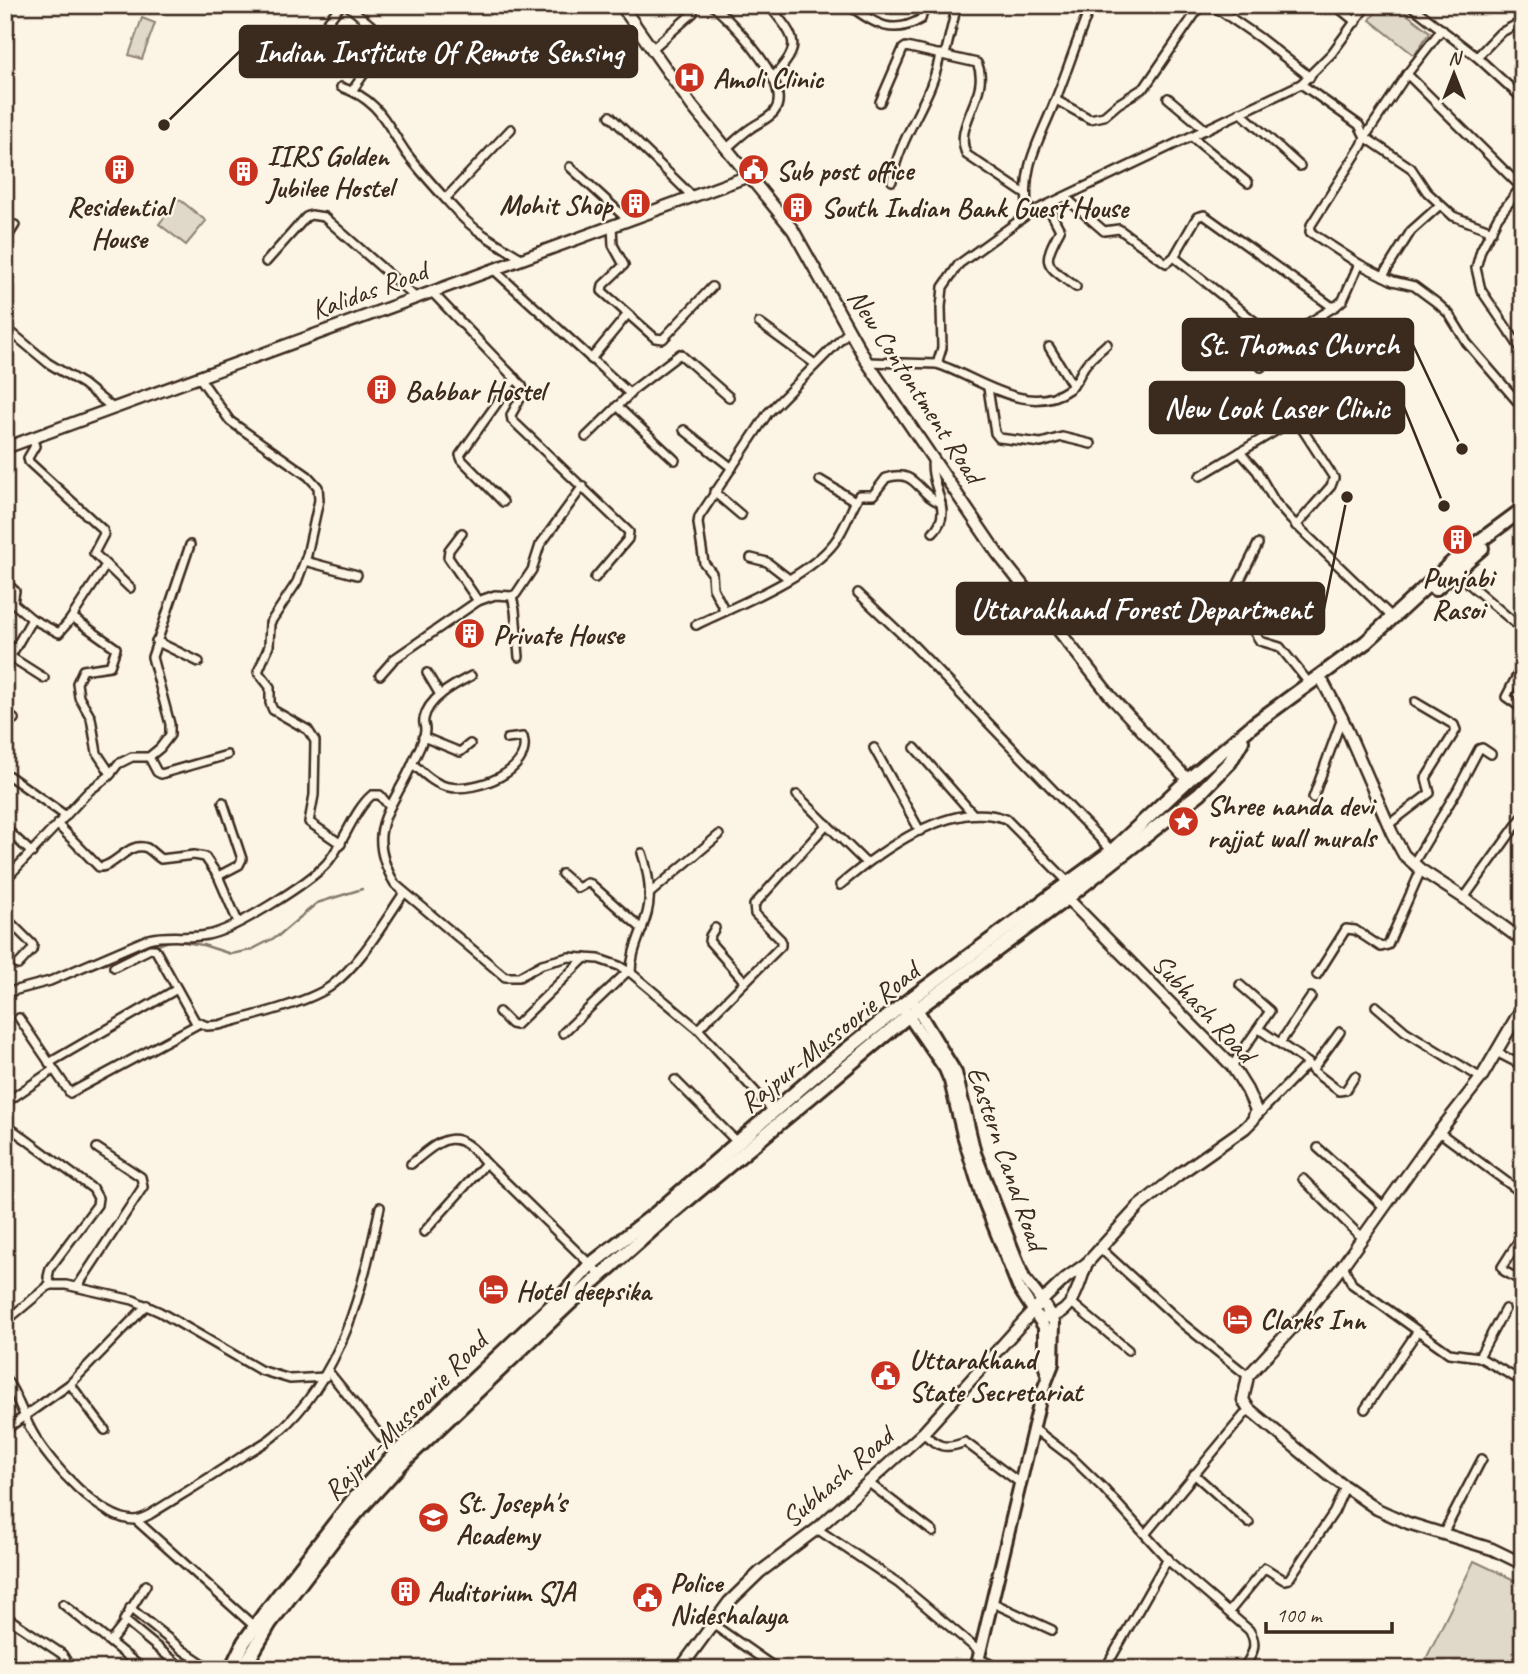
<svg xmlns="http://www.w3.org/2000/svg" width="1528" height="1674" font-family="Caveat,sans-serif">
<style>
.green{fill:#e0d8c8;stroke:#8e8173;stroke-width:2}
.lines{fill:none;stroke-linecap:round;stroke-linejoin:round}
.stream{stroke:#85796b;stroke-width:2.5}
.minor-casing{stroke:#3b2a1e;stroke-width:12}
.tertiary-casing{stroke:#3b2a1e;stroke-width:15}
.secondary-casing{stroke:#3b2a1e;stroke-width:16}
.primary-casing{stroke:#3b2a1e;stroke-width:18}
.minor{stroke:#fcf5e5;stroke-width:7}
.tertiary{stroke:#fcf5e5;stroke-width:10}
.secondary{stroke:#fcf5e5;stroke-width:10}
.primary{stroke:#fcf5e5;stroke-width:12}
.labels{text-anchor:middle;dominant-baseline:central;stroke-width:5;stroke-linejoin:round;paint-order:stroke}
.poi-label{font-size:28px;font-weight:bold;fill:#3b2a1e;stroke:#fcf5e5;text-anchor:start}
.street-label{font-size:28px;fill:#3b2a1e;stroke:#fcf5e5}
.leader{fill:none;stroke:#3b2a1e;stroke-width:2.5}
.callout-dot{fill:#3b2a1e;stroke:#fcf5e5;stroke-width:2.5}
.callout{fill:#3b2a1e;stroke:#3b2a1e;stroke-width:2.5}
.callout-label{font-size:30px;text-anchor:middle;font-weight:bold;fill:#fff}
</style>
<rect width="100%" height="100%" fill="#fcf5e5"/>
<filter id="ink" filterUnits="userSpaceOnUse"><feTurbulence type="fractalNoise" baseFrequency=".0143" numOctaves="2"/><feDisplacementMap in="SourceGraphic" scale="14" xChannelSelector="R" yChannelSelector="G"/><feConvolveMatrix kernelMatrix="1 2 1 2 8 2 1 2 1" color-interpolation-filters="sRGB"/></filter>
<g filter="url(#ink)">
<g class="green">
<path d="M1381 5H1395L1430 32 1414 55 1370 20Z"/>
<path d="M142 18 155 23 142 59 129 55Z"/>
<path d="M179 199 206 221 186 245 159 224Z"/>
<path d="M1474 1561 1523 1584V1669H1421Z"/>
</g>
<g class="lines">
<g class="stream">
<path d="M152 947 172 940 203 945 231 954 251 950 278 936 317 903 362 889"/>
<path d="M63 979 142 949"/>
</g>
<defs>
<g id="minor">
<path d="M347 5 385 37 386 42 352 91"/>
<path d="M712 5C731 21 795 85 774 112 768 119 758 123 751 128 742 134 734 142 726 149"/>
<path d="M848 5C873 22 891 37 921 19L925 5"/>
<path d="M1212 5 1260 38 1310 77"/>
<path d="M1335 5 1356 22"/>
<path d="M1410 5 1477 57 1523 99"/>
<path d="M772 9C797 40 802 46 773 77"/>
<path d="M1442 29 1407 74 1365 137 1411 168 1427 192 1453 216 1492 231"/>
<path d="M319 33 341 5"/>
<path d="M652 49 693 13"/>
<path d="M945 55 957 5"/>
<path d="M1477 57 1500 33 1523 21"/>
<path d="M1407 74 1518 184 1523 187"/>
<path d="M1301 84 1359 125 1365 137 1362 145 1311 225 1310 232 1359 264 1393 281 1414 286 1437 303 1449 314 1467 343 1523 408"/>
<path d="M341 87C380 100 386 124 407 154 423 175 442 195 460 215 477 233 500 245 521 258"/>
<path d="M1168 98 1206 130"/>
<path d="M1056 100 1090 119 1104 116 1118 104 1145 87 1201 5"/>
<path d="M880 102 903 49 906 47 977 63C992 93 951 126 967 155L1025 194"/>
<path d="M1240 112 1300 166"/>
<path d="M610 116 692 196"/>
<path d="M1192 137 1248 183"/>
<path d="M570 167 628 220"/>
<path d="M892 181C899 135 933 99 940 54"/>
<path d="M1521 187 1498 217 1481 250 1476 268 1481 290 1523 352"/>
<path d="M1065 197 1104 231 1119 229 1166 263 1174 257 1197 217 1204 215 1331 306H1336L1343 300 1359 264"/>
<path d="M446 198 511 129"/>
<path d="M1047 205 1060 230C1040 266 1046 264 1076 287"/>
<path d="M1028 214C1021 165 1038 145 1055 101 1068 69 1078 37 1091 5"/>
<path d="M612 226 613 245 624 265 603 285 602 291 655 338 663 339 712 287"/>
<path d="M5 241 15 225"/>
<path d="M1174 257 1284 345"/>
<path d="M266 262 306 217 311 215 324 217 415 297"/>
<path d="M493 269 629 393 680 354 729 397"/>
<path d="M1383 276 1411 231 1440 205"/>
<path d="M431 291 522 386 524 392 511 415 512 420 629 532 628 539 595 578"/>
<path d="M759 323 815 364"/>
<path d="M5 327 48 363 83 384 114 409"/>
<path d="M1049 347 1073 386"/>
<path d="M591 359 627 315"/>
<path d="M867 362 937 364 942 348 941 307 943 287 959 264 1028 214 1301 84 1332 53 1367 5"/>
<path d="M937 364C976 376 1027 419 1069 389 1077 384 1079 375 1084 367 1090 358 1100 351 1107 344"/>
<path d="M1261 367 1310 322 1336 306"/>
<path d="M199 377 230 421 308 476 318 487 319 500 307 555 297 582 270 623 269 646 258 672 270 687V703L273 710 308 730 315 741 314 795 309 822 341 844"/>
<path d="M988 388 995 433 999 438 1041 443 1062 437 1091 444"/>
<path d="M617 406 675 460"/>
<path d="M684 430 732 468"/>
<path d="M586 437 630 394"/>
<path d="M32 438 35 446 28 458 29 462 103 530 104 534 94 553 130 588"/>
<path d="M1240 452 1257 471 1275 502 1291 520 1393 618"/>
<path d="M1200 476 1287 424H1299L1334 478 1331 486 1296 526"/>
<path d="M820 480 855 501"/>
<path d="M714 492 741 515"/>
<path d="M503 502 462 460 460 455 515 378"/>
<path d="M933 532C956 511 927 485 933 457"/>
<path d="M462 533 449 550 448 557 478 601"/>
<path d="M5 541V544"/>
<path d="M1258 544 1235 590 1234 601 1260 641 1280 647 1309 683"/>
<path d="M751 558 767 562 789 579"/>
<path d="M305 561 357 575"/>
<path d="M1455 572 1523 630"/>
<path d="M5 582 15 591 13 603 32 619 59 633 71 619H75L116 648 110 666 83 670 77 683 79 697 91 718 97 753 111 774"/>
<path d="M858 593 913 645 1112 851"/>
<path d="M512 596 515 610 519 657"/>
<path d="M725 611 713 588 712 573 704 563 698 523 699 517 768 413 849 331"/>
<path d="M70 620 106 565"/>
<path d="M696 625C737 605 806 579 834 543 845 529 850 511 859 495H873L886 478C918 468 916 494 941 503"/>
<path d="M156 641 199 662"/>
<path d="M11 657 44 678"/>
<path d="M1523 664 1506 697 1523 709"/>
<path d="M5 666 32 619"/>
<path d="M427 673 440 695"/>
<path d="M380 675 394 659 478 601 495 595 512 596 516 594 532 570 540 545 583 486"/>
<path d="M471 676C454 685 428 698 424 719 423 726 425 723 425 730 425 739 418 751 414 760 394 809 362 828 395 884L505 977H519L542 964 569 957 599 959 619 966 631 973 698 1029 774 1112"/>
<path d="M5 713 14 719"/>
<path d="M423 737 460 752 470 744"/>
<path d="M874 748 920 831"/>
<path d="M915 748 973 814"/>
<path d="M149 757 157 772 161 774 227 755"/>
<path d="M413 764C423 773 435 785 449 787 475 792 533 772 523 737L507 739"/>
<path d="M5 773 66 816"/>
<path d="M797 795 866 863"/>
<path d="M1313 798 1342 718"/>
<path d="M58 825 99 867C116 867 128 841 147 848 152 851 156 856 161 859L194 855 205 857 218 876 238 922"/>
<path d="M1388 825 1430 793 1426 778 1456 730 1454 725 1415 702"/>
<path d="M5 828 32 853"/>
<path d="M1413 864 1458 789 1479 749 1482 748 1491 754"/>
<path d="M562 874 578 888 587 883 591 884 642 929"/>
<path d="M218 876 239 865 242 859 223 802"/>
<path d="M5 880 89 791 109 776 118 764 132 757H149L160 748 170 735V724L152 657 190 545"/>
<path d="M840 885C879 852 951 798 1006 819L1069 883"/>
<path d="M649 894 719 835"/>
<path d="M1464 898 1523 816"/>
<path d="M5 917 33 945 32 950 18 965"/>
<path d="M715 928 710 936 709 941 745 982"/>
<path d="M114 967 150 949H155L195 1021 207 1026 219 1025C248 1017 308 1003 331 986 362 962 382 925 404 893"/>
<path d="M631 973C631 953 639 939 645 920 653 898 649 874 642 853"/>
<path d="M1317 975 1346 929 1355 930 1381 947 1388 945 1421 870"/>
<path d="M5 993 50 981 148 939C168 934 187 939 207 935 233 931 309 883 327 863 344 843 354 810 372 795H380L389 806"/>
<path d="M1376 1006 1405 1031 1481 1078"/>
<path d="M499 1012 511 1024 516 1025 585 958"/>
<path d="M19 1018 70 1093 198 1024"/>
<path d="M698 1029 781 946V940L755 914 754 905 827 824"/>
<path d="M1259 1029 1308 1063 1313 1071 1339 1091 1346 1090 1355 1076"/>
<path d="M563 1033 628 971"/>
<path d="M1280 1043 1311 997"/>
<path d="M1498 1053 1523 1066"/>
<path d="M49 1063 177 989"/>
<path d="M1232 1066 1270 1011 1240 985"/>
<path d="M1312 1070 1340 1032"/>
<path d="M675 1080 738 1143"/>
<path d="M5 1103 53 1070"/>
<path d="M1255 1118 1308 1063"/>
<path d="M5 1124 93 1189 98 1198 97 1205 50 1268 48 1277 51 1285"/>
<path d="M1439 1132 1523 1194"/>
<path d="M1318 1148 1384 1207"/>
<path d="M411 1164C444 1137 455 1126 486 1163L601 1275"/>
<path d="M1303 1179 1362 1238"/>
<path d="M424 1232 486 1163"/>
<path d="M1523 1234 1502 1267 1504 1271 1523 1282"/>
<path d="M1100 1248 1183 1324 1248 1376"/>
<path d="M1343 1265 1352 1284 1449 1353 1479 1357 1523 1382"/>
<path d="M77 1287 143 1187 141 1177 97 1148"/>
<path d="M1073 1304 1128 1350"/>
<path d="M5 1322 47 1287 51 1285H66L133 1300 160 1312 260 1370 290 1379 325 1377"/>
<path d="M1479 1357 1505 1309"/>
<path d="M328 1371 395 1454"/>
<path d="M5 1378C18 1395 23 1417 34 1435 50 1463 100 1519 134 1520 139 1520 145 1517 149 1515 181 1495 213 1476 244 1455 254 1449 266 1443 275 1435 343 1377 362 1290 380 1207"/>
<path d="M70 1384 105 1430"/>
<path d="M1365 1409 1417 1332"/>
<path d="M1033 1428 1071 1457 1103 1488 1171 1563 1249 1630C1259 1645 1252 1655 1243 1669"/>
<path d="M5 1430 70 1384 147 1305"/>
<path d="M923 1433C938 1447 945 1450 965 1442L1020 1483"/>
<path d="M1194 1474 1249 1523"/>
<path d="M869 1483 933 1532"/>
<path d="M136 1520 255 1627"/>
<path d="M817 1529 898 1583 980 1652"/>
<path d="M1146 1533 1249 1409"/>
<path d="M1443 1534 1482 1459"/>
<path d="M146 1585 124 1620 175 1662 171 1669"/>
<path d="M991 1602 1052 1630"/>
<path d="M63 1604 143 1669"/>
<path d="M130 1608 184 1651 211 1669"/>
<path d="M1229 1612 1265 1568 1284 1580 1289 1579 1334 1512 1345 1487"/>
<path d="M5 1616 62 1654 66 1660 62 1669"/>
<path d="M711 1623 777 1669"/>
<path d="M110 1642 125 1623"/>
<path d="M5 1657 23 1669"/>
<path d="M1105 1669 1168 1558"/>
</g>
<g id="tertiary">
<path d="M621 5 692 106 793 230 867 362 997 553 1112 698 1188 780"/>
<path d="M5 448 749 176"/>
<path d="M1323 682 1342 718 1392 833 1404 855 1421 870 1464 898 1523 941"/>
<path d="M1523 1006 1481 1078 1428 1146 1343 1265 1305 1314 1248 1376 1243 1400 1249 1409 1330 1476 1377 1509 1408 1523 1492 1549 1523 1564"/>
<path d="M1044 1318C1075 1315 1077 1287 1087 1263"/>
<path d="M978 1660 998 1669"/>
<path d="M680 1669 729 1602 760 1572 817 1529 923 1433 1042 1301 1066 1278 1087 1263 1139 1206 1178 1175 1245 1128 1253 1120 1256 1110 1247 1090 1232 1066 1067 898"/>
</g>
<g id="secondary">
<path d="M914 1004 956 1073 975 1153 1024 1278 1042 1301 1054 1322 1053 1364 1042 1392 976 1669"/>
<path d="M905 1011 945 1069 950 1081 963 1135 982 1197 1018 1287 1044 1327V1364L1047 1374"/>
</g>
<g id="primary">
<path d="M1435 589 1482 548"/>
<path d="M231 1669 244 1642 264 1614 353 1500 395 1454 564 1294 590 1265 655 1214 819 1072 902 1005 1112 851 1188 780 1254 724 1366 642 1458 557 1523 509"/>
<path d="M243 1669 270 1623 333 1540 360 1509 401 1464 570 1303 661 1222 909 1015 1067 898 1200 793 1230 762 1242 741"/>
</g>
</defs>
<use href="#minor" class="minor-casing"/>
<use href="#tertiary" class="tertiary-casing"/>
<use href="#secondary" class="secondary-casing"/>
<use href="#primary" class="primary-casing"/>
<use href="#minor" class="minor"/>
<use href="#tertiary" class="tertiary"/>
<use href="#secondary" class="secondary"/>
<use href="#primary" class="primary"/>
</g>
</g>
<defs>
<symbol id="hospital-disc" viewBox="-11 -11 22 22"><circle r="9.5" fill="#c8321e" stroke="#fcf5e5"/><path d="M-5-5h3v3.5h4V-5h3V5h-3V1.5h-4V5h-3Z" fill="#fff"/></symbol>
<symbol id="building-disc" viewBox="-11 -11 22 22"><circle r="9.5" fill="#c8321e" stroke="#fcf5e5"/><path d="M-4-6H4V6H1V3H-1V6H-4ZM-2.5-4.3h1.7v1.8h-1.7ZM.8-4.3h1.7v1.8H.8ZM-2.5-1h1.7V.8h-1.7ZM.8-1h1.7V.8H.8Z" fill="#fff"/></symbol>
<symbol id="civic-disc" viewBox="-11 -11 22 22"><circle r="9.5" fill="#c8321e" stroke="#fcf5e5"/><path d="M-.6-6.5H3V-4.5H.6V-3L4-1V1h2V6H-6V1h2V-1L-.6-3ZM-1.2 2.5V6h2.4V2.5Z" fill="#fff"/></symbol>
<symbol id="sight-disc" viewBox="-11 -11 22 22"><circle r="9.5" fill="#c8321e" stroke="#fcf5e5"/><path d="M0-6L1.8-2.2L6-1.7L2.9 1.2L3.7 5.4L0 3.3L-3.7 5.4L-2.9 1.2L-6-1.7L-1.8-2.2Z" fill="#fff"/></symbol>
<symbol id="hotel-disc" viewBox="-11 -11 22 22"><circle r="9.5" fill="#c8321e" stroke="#fcf5e5"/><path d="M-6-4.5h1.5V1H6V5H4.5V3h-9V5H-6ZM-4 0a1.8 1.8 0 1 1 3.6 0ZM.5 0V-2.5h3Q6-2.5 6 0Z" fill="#fff"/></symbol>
<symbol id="school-disc" viewBox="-11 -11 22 22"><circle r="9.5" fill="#c8321e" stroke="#fcf5e5"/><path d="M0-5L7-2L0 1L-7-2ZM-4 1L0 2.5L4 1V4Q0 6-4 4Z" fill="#fff"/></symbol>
</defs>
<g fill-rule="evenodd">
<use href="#hospital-disc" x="672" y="60" width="35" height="35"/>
<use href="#building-disc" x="102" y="152" width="35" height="35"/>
<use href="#civic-disc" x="736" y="152" width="35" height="35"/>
<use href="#building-disc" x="226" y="154" width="35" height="35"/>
<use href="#building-disc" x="618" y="186" width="35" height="35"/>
<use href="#building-disc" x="780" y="190" width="35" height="35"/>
<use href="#building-disc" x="364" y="372" width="35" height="35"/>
<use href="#building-disc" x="1440" y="522" width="35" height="35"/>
<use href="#building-disc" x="452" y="616" width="35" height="35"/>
<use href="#sight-disc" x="1166" y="804" width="35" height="35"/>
<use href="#hotel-disc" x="476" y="1272" width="35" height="35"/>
<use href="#hotel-disc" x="1220" y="1302" width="35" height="35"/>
<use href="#civic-disc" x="868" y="1358" width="35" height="35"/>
<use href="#school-disc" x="416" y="1500" width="35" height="35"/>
<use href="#building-disc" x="388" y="1574" width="35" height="35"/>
<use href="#civic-disc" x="630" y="1580" width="35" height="35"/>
</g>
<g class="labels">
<g class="poi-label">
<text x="713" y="78">Amoli Clinic</text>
<text x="267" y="155">IIRS Golden<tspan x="267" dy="32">Jubilee Hostel</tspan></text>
<text x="776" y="170">Sub post office</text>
<text x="612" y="204" text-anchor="end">Mohit Shop</text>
<text x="119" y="206" text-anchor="middle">Residential<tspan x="119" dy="32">House</tspan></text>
<text x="821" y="207">South Indian Bank Guest House</text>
<text x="405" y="390">Babbar Hostel</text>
<text x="1458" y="577" text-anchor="middle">Punjabi<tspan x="1458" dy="32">Rasoi</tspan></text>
<text x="493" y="634">Private House</text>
<text x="1207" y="805">Shree nanda devi<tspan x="1207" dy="32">rajjat wall murals</tspan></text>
<text x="516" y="1290">Hotel deepsika</text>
<text x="1260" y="1319">Clarks Inn</text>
<text x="909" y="1359">Uttarakhand<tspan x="909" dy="32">State Secretariat</tspan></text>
<text x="456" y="1502">St. Joseph's<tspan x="456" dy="32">Academy</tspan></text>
<text x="670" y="1582">Police<tspan x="670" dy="32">Nideshalaya</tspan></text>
<text x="428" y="1591">Auditorium SJA</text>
</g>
<g class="street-label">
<text transform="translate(369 290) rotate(-20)">Kalidas Road</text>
<text transform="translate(916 386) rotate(57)">New Contontment Road</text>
<text transform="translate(1204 1008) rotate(47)">Subhash Road</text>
<text transform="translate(829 1037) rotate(-39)">Rajpur-Mussoorie Road</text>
<text transform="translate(1007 1158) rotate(71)">Eastern Canal Road</text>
<text transform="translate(405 1416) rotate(-46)">Rajpur-Mussoorie Road</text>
<text transform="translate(837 1477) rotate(-41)">Subhash Road</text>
</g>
</g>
<path class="leader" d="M164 125L240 51M1462 449L1413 345M1444 506L1404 407M1347 497L1324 609"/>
<g class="callout-dot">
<circle cx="164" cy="125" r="7"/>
<circle cx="1462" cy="449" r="7"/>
<circle cx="1444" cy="506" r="7"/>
<circle cx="1347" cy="497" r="7"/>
</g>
<g class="callout">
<rect x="240" y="26" width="397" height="51" rx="7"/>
<rect x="1183" y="319" width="230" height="51" rx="7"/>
<rect x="1150" y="382" width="254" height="51" rx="7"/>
<rect x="957" y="583" width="367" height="51" rx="7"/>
</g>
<g class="callout-label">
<text x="439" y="62">Indian Institute Of Remote Sensing</text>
<text x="1298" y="355">St. Thomas Church</text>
<text x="1277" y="418">New Look Laser Clinic</text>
<text x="1141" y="619">Uttarakhand Forest Department</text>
</g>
<rect width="1528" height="1674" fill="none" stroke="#fcf5e5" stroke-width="28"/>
<rect x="14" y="14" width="1500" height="1646" fill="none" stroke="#3b2a1e" stroke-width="2.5" filter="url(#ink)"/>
<g transform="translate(1454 74)" stroke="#fcf5e5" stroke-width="5" paint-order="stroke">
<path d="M0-5L12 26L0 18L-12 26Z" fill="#3b2a1e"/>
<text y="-10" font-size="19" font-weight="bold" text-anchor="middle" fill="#3b2a1e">N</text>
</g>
<path d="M1266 1622v10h126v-10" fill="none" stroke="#3b2a1e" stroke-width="3.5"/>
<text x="1276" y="1622" font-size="21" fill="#3b2a1e" stroke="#fcf5e5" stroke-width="5" paint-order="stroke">100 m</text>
</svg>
